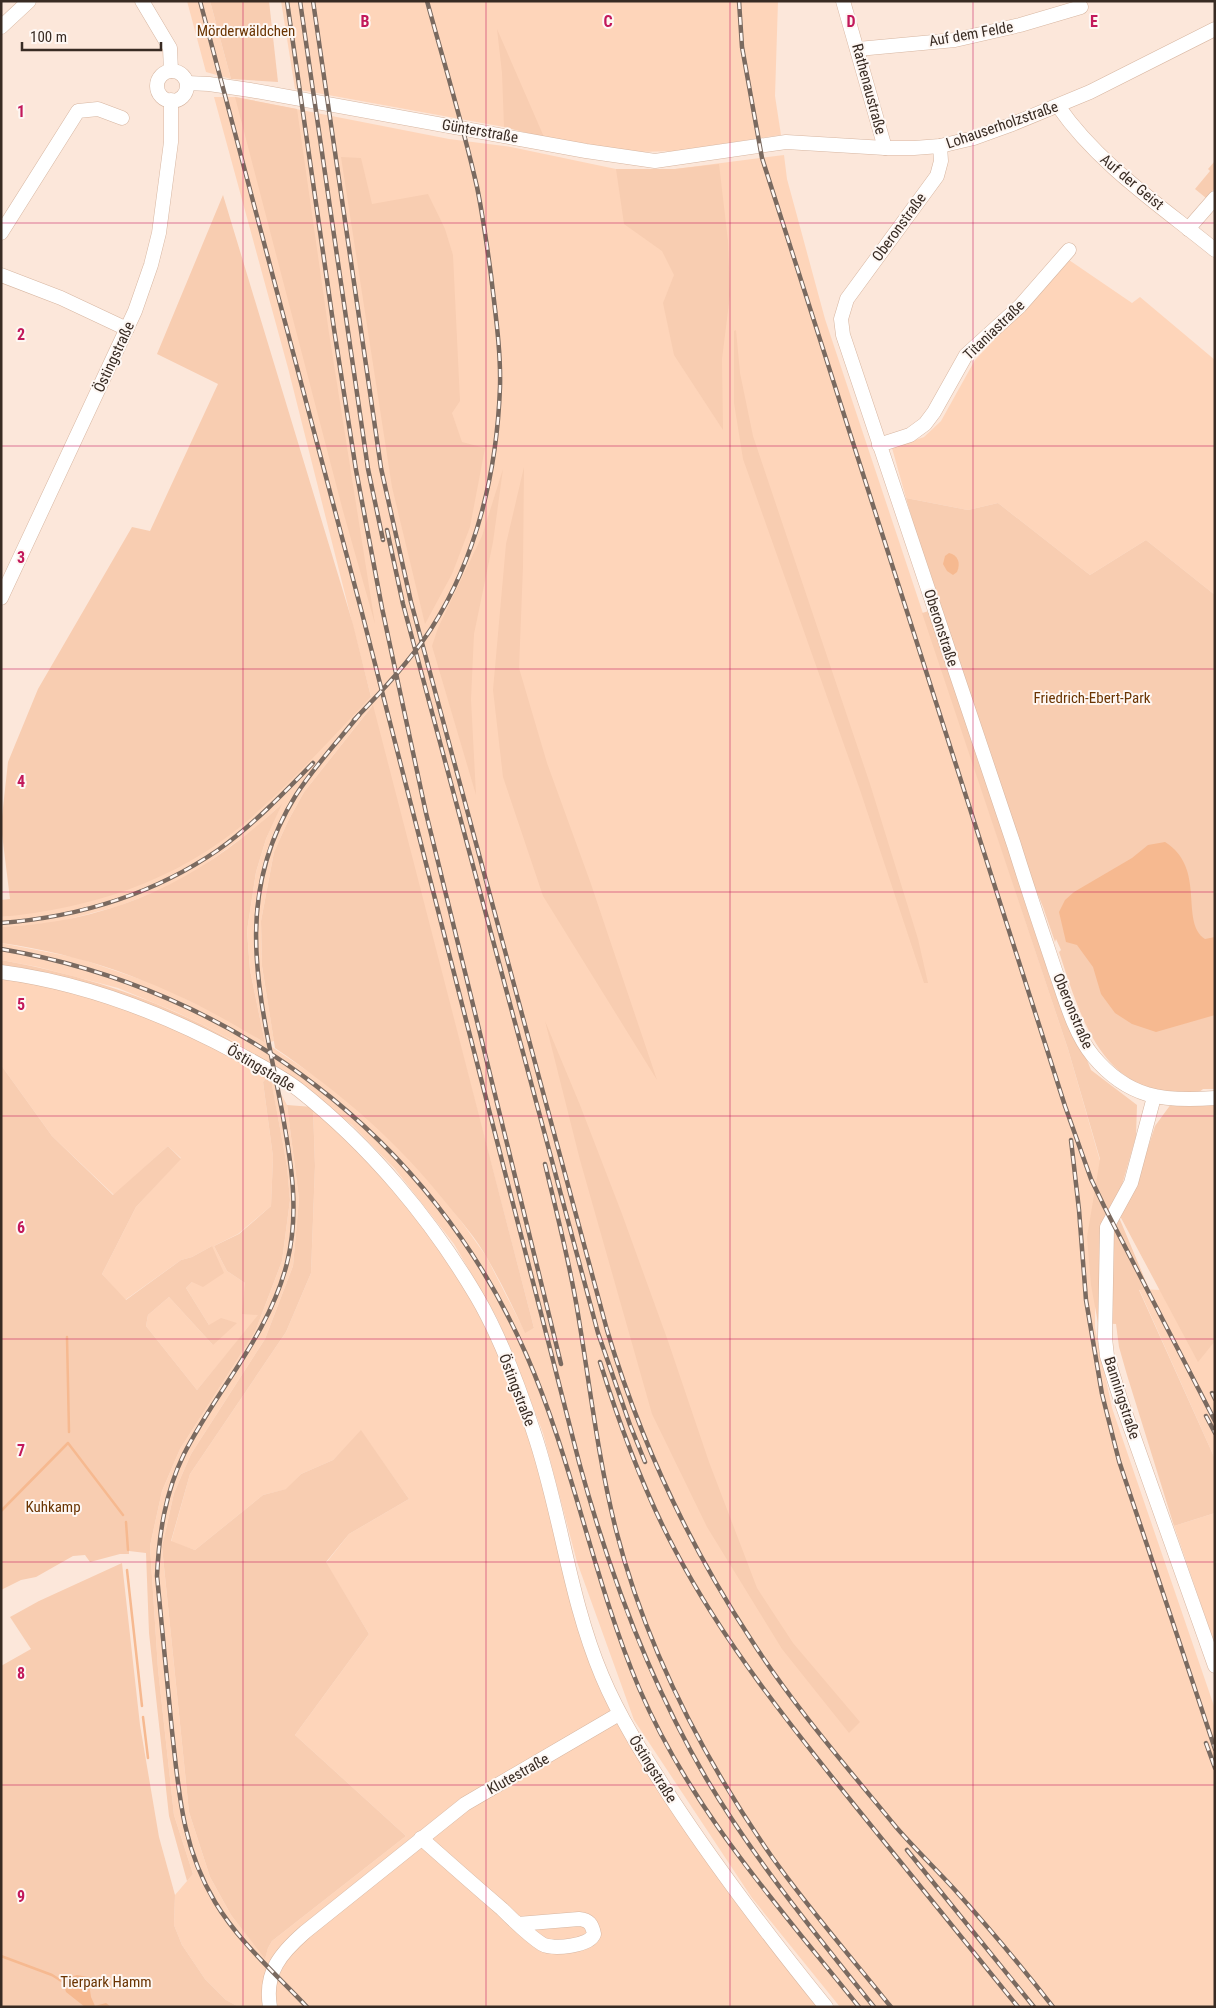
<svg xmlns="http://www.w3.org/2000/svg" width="1216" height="2008" font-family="'Roboto Condensed',sans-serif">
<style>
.built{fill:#fed5ba;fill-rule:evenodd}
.green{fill:#f8cdb1}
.water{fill:#f6b990}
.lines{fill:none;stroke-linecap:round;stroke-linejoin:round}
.stream{stroke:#f6b990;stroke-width:2.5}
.minor-casing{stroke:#d7b6a1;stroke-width:15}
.minor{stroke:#fff;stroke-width:14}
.rail-casing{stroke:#7a6a60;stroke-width:4.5}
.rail{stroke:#fef7f3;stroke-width:2.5;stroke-dasharray:8;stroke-linecap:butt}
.grid{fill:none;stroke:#c2185b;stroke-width:1;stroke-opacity:0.55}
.labels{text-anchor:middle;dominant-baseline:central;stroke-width:4;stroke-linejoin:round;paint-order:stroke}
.park-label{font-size:15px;fill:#6a3402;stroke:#fef7f3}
.street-label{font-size:15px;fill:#382b23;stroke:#fef7f3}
.grid-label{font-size:16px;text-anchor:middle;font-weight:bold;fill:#c2185b;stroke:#fef7f3;stroke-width:4;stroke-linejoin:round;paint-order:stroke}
</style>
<rect width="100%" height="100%" fill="#fce7da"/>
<g class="built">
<path d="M187 1H210L231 79 206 72Z"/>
<path d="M281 1H778L775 96 781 135 675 151 636 152 544 137 504 127 295 89Z"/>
<path d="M214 97H235L449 139 511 147 616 169H675L784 155 787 179 825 319 1068 1049 1111 1199 1095 1211V1328L1112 1408 1215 1709V2007H840L752 1898 634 1720 577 1562 543 1433 511 1350 497 1318 454 1244 395 1169 352 1125 286 1075 237 1043 205 1026 176 1012 118 988 38 967 1 960V943L78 958 157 985 229 1020 265 1043 250 970 247 931 256 872 266 839 281 805 254 829 199 869 165 888 119 906 58 922 20 926 1 927V917L9 916 187 862 243 824 266 804 371 697 288 368ZM372 706 534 1328 525 1332 486 1256 461 1221 425 1177 395 1144 357 1109 315 1076 266 1043 274 1041 262 966 261 921 274 852 288 821 304 792Z"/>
<path d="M1069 260 1132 303 1140 297 1215 360V595L1146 540 1090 575 998 503 968 510 906 498 892 448 924 437 941 421 975 360Z"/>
<path d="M1 976 126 1003 270 1074 287 1105 299 1199 293 1266 265 1339 191 1454 174 1493 162 1547 189 1812 210 1877 231 1915 265 1958 268 1948 272 1941 406 1836 295 1735 369 1634 326 1563 349 1534 409 1499 361 1431 333 1460 301 1474 287 1489 263 1495 195 1550 171 1542 190 1474 286 1332 311 1273 315 1166 313 1107 346 1134 450 1252 506 1360 558 1529 625 1728 826 2007H239L226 2000 205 1979 182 1945 174 1925 175 1895 193 1874 174 1815 158 1669 150 1546 162 1491 180 1449 255 1332 282 1261 290 1200 287 1166 270 1075 263 1082 273 1157 271 1206 238 1234 214 1246 227 1271 245 1283 259 1315 197 1390 146 1326 148 1315 169 1297 213 1345 209 1325 186 1288 192 1282 212 1246 192 1257 181 1260 125 1300 102 1274 136 1207 181 1158 168 1146 114 1195 52 1136 1 1065Z"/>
<path d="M1139 1289 1160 1290 1215 1296V1459Z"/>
<path d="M1215 1513V1645L1174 1526Z"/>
</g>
<g class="green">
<path d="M210 1H269L278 82 231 79Z"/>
<path d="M497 29 544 137 504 127 502 73Z"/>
<path d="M235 97 297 109 329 333 375 624 343 511Z"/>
<path d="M341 157 361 158 372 204 428 194 445 229 453 255 460 401 452 413 462 442 485 448 470 527 452 574 425 624 392 487Z"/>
<path d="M1215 161V188L1206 198 1195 189 1210 171 1208 169Z"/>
<path d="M719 164 728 241 730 295 722 359 723 430 674 355 663 303 674 275 662 251 624 224 616 169H675Z"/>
<path d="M223 195 353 624 371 697C330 740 290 784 245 823 176 881 90 909 1 917V900L10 899 1 826 8 762 38 689 132 527 150 531 218 384 157 354Z"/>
<path d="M736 330 740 373 753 436 870 784 918 939 928 983H924L860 790 743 459 734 403V331Z"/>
<path d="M524 467 523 566 519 668 547 763 591 884 657 1080 543 896 503 777 493 690 506 544Z"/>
<path d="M503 469 493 542 474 634 471 699 476 795 432 646 438 628 482 536Z"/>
<path d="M906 498 968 510 998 503 1090 575 1146 540 1215 595V1089H1203C1196 1096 1179 1092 1170 1091 1098 1087 1078 1008 1059 952L1061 950 1056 939 1055 942 1043 907 980 753Z"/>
<path d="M929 611 1069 1015 1091 1070 1137 1105 1136 1136 1122 1185 1113 1203 1149 1289 1139 1290 1215 1459V1513L1174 1526 1127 1375 1119 1347 1116 1324 1098 1323 1091 1285 1087 1237 1100 1159 1068 1049 922 613Z"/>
<path d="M373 705 534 1328 525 1333C513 1307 501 1282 487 1258 476 1238 460 1220 446 1203 395 1139 342 1094 275 1048L262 966 261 921 274 852 288 821 304 792Z"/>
<path d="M282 804 266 839 256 872 247 931 250 970 265 1043C181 991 100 957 1 943V927C116 921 198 881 282 804Z"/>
<path d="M1 960C103 979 180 1007 268 1062L201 1028 1 966Z"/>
<path d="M545 1021 580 1105 622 1214 668 1341 709 1462 757 1588 793 1643 860 1722 849 1733 782 1649 707 1527 652 1414 580 1160Z"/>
<path d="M1 1065 52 1136 113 1195 168 1146 181 1159 136 1207 102 1274 126 1300 181 1260 192 1257 212 1246 224 1273 203 1287 192 1282 186 1288 209 1325 221 1318 237 1323 213 1345 169 1297 148 1315 146 1326 197 1390 258 1315 242 1314 245 1283 227 1271 214 1246 239 1234 271 1206 273 1157 263 1082 270 1074 287 1166 290 1200 282 1261 255 1332 180 1449 162 1491 150 1546 158 1669 174 1815 193 1874 187 1881 169 1816 149 1633 146 1553 129 1551V1554H120L90 1562 85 1555 73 1556 36 1577 21 1580 1 1590Z"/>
<path d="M1215 1098V1341L1198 1362 1120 1216 1133 1194 1155 1126 1174 1100Z"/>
<path d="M287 1105 313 1107 315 1166 311 1273 286 1332 190 1474 171 1541 195 1550 263 1495 286 1489 301 1474 333 1460 361 1430 409 1499 349 1534 326 1562 369 1634 295 1735 406 1836 272 1941 268 1948 265 1959 231 1915 210 1877 189 1812 162 1547 174 1493 191 1454 265 1339 293 1266 299 1199Z"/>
<path d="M122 1563 140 1725 159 1837 175 1895 174 1925 182 1945 205 1979 226 2000 239 2007H1V1666L31 1649 10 1617 39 1601Z"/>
</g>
<g class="water">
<path d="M949 553C958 555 961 563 957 572L953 575 947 571 943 564 945 556Z"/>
<path d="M1165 842C1207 868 1179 922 1205 939L1215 937V1015L1156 1032 1132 1024 1115 1013 1101 994 1093 967 1077 945 1066 942 1059 912 1065 900 1074 892 1132 858 1148 845Z"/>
<path d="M77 1975 88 1977 91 1997 95 2006 106 2003 111 2007H85L66 1992 63 1982 66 1978Z"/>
</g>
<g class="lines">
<g class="stream">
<path d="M67 1337 69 1432"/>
<path d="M1 1511 68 1443 123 1515"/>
<path d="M126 1522 128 1550"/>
<path d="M127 1570 142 1706"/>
<path d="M143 1717 148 1758"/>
<path d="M1 1956 52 1975 63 1982"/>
</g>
<defs>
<g id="minor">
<path d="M142 1 170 48 171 71"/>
<path d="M843 1 885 148"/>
<path d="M1 27 29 1"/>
<path d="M858 49 955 40 1020 25 1081 7"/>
<circle cx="172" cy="86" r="15"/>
<path d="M187 83 209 84 250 90 586 151 655 161 786 142 885 148H914L940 146 974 138 1010 125 1090 92 1215 29"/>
<path d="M1058 106C1098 164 1161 206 1215 250"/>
<path d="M940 146 941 161 937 176 847 299 841 319 843 335C899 505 957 675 1014 845 1027 887 1041 928 1055 970 1065 998 1074 1033 1093 1056 1128 1098 1163 1102 1215 1098"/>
<path d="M1188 229 1215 198"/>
<path d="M1 233 78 111 98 109 122 118"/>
<path d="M1 275 61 298 127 329"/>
<path d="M879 445 910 435 925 424 934 412 966 355 1020 306 1069 250"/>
<path d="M1 598 135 311 151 265 159 233 171 142V100"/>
<path d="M1 972C85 983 165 1014 239 1054 259 1065 281 1076 299 1090 370 1146 431 1219 477 1297 501 1338 519 1387 534 1433 561 1513 569 1598 602 1676 620 1719 646 1759 671 1798 719 1871 771 1939 826 2007"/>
<path d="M1154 1097 1131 1183 1107 1227 1105 1338 1107 1356 1120 1398 1215 1666"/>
<path d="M421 1838C448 1862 475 1886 502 1909 514 1921 528 1935 542 1944 553 1950 590 1946 594 1934 592 1924 589 1920 579 1919L518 1924"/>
<path d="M270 2007C264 1972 281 1953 305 1932L465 1804 619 1714"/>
</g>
</defs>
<use href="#minor" class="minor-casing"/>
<use href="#minor" class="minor"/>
<defs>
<g id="rail">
<path d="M200 1 362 613 579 1462C609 1572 648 1679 706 1778 754 1859 815 1933 874 2007"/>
<path d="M287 1 334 329 356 470 382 608 426 813 561 1364"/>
<path d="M300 1 368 469 383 540"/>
<path d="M313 1 381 468 411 602 607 1330C640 1440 687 1542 750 1638 793 1705 846 1766 896 1827 915 1849 936 1869 955 1890 989 1928 1022 1967 1053 2007"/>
<path d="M739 1 742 47 762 158 1065 1106 1091 1179 1104 1206 1215 1421"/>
<path d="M387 530 403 604 598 1333 630 1425 645 1462"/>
<path d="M354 720C382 691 409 662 431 629 477 557 497 471 500 387 501 350 495 311 491 275 487 246 483 216 477 187 463 125 444 63 427 1"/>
<path d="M1 923C78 917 154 894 218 850 253 825 283 794 313 763"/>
<path d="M1 949C234 989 431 1137 526 1354 573 1461 593 1579 639 1688 690 1808 778 1906 859 2007"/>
<path d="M1071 1140 1079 1210 1086 1300 1102 1394 1119 1461 1215 1749"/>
<path d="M545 1164C557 1214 570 1264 578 1314 590 1386 598 1459 616 1530 646 1648 703 1758 772 1857 809 1909 851 1957 891 2007"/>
<path d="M600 1362C620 1426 643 1490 675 1550 724 1643 790 1725 856 1807 910 1874 964 1940 1018 2007"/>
<path d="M1212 1393 1215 1399"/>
<path d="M1206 1416 1215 1433"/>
<path d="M1206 1743 1215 1768"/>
<path d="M907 1850 1034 2007"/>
<path d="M307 2007C275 1973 239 1942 215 1902 182 1847 179 1793 172 1731 167 1679 162 1627 157 1576 159 1534 165 1493 184 1454 217 1389 269 1335 287 1263 300 1211 291 1162 282 1111 261 999 230 900 296 795 314 767 338 741 359 715"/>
</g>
</defs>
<use href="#rail" class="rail-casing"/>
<use href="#rail" class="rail"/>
</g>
<path class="grid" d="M243 1V2007M486 1V2007M730 1V2007M973 1V2007M1 223H1215M1 446H1215M1 669H1215M1 892H1215M1 1116H1215M1 1339H1215M1 1562H1215M1 1785H1215"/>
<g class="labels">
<g class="park-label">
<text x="246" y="31">Mörderwäldchen</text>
<text x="1092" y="698">Friedrich-Ebert-Park</text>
<text x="53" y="1507">Kuhkamp</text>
<text x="106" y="1982">Tierpark Hamm</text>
</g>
<g class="street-label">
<text transform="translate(971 34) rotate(-10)">Auf dem Felde</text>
<text transform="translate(869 89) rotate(75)">Rathenaustraße</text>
<text transform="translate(1002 125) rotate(-19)">Lohauserholzstraße</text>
<text transform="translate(480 131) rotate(10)">Günterstraße</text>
<text transform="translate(1132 182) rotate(40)">Auf der Geist</text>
<text transform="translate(899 227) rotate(-54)">Oberonstraße</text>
<text transform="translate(994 330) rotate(-44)">Titaniastraße</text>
<text transform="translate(114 357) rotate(-65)">Östingstraße</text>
<text transform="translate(941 628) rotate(72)">Oberonstraße</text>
<text transform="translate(1073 1011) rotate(67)">Oberonstraße</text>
<text transform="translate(261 1068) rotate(31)">Östingstraße</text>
<text transform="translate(517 1390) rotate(69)">Östingstraße</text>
<text transform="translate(1122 1398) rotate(72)">Banningstraße</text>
<text transform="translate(653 1769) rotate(58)">Östingstraße</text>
<text transform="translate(518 1774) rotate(-29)">Klutestraße</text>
</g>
</g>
<g class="grid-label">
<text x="365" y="27">B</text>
<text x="608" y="27">C</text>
<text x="851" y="27">D</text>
<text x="1094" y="27">E</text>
<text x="21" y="117">1</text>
<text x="21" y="340">2</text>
<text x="21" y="563">3</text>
<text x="21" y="787">4</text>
<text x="21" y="1010">5</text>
<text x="21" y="1233">6</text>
<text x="21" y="1456">7</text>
<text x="21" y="1679">8</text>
<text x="21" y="1902">9</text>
</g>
<rect width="1216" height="2008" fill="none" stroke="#382b23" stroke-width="5"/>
<path d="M22 42v8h139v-8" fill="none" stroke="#382b23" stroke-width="2.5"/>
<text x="30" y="42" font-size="15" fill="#382b23" stroke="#fef7f3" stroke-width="4" paint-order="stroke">100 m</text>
</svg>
